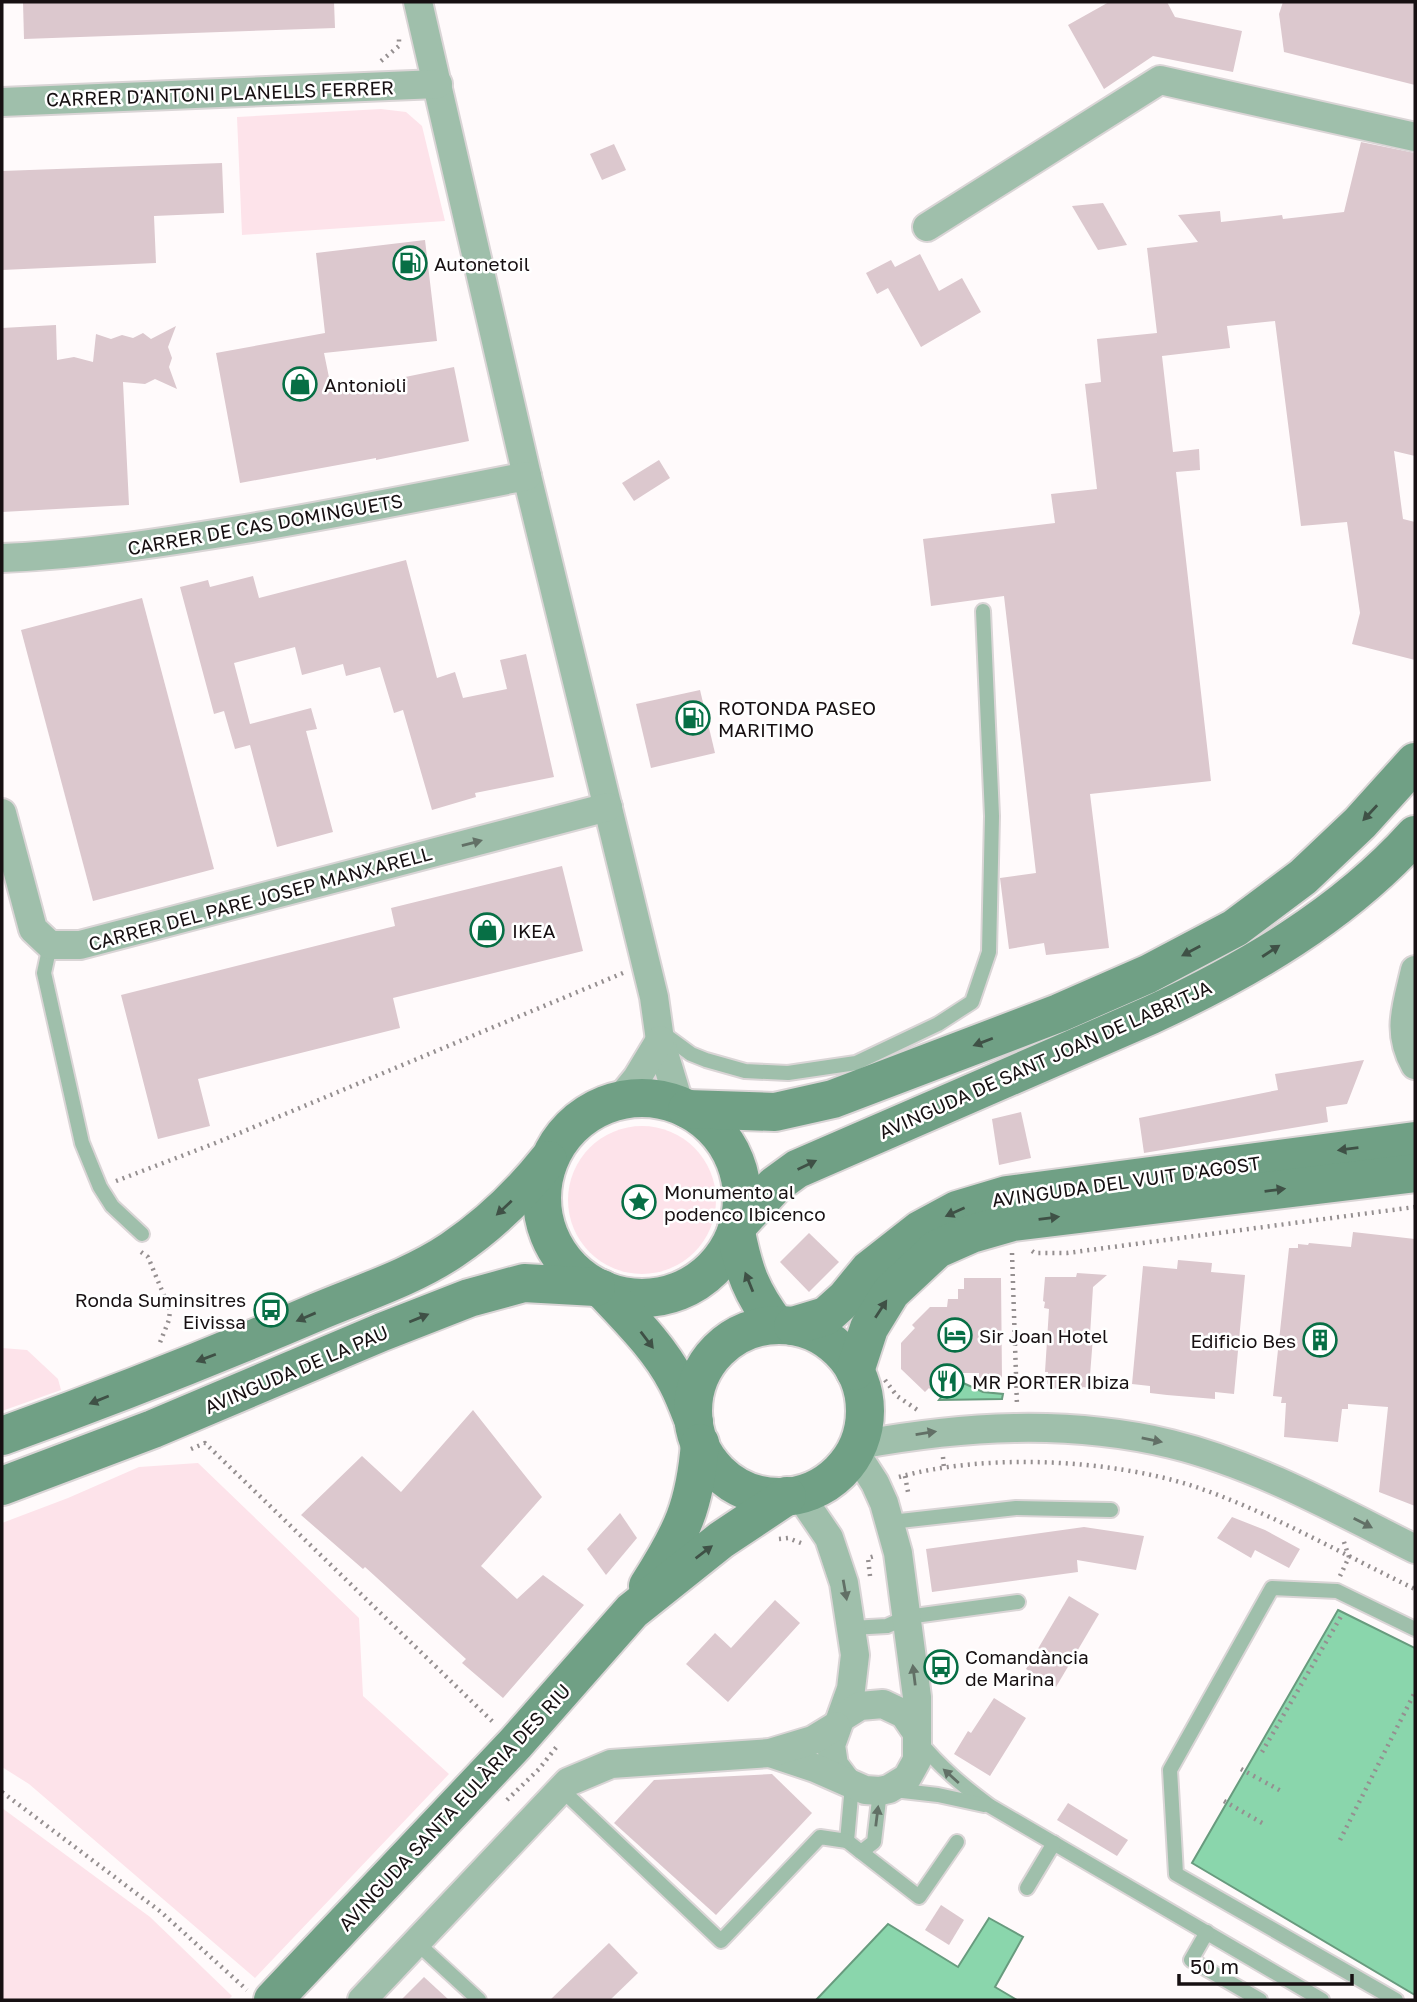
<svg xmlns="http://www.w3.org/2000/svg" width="1417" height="2002" font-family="'Golos Text',sans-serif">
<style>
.green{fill:#fde3ea}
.water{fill:#8ad6ac;stroke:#689b7e;stroke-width:2}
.building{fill:#dcc8ce}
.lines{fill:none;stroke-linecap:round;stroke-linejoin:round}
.lane-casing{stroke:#dad5d6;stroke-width:18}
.street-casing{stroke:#dad5d6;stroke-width:32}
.secondary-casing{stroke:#dad5d6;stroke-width:42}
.path{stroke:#958f90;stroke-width:4.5;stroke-dasharray:2 5;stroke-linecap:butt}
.lane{stroke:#9fbfab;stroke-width:14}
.street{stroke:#9fbfab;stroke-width:28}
.secondary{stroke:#70a085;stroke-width:38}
.oneway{fill:#3f5146}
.oneway2{fill:#627066}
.labels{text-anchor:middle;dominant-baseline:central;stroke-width:5;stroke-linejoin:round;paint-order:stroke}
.street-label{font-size:19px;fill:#171012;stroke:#fff}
.poi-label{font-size:19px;fill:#171012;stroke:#fff;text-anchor:start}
</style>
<rect width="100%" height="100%" fill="#fffafb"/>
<g class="green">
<path d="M381 109 406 112 422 126 445 221 242 235 237 117Z"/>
<circle cx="642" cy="1200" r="74"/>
<path d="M2 1348 27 1350 58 1379 61 1390 2 1411Z"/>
<path d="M198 1463 359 1618 363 1696 449 1774 255 1978 29 1784 2 1767V1523L68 1498 139 1467Z"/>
<path d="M2 1808 150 1917 232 1996 228 2000H2Z"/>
</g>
<g class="water">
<path d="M961 1382 983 1392 1003 1394 1002 1399 939 1400 945 1392Z"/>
<path d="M1338 1610 1415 1648V1995L1192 1863Z"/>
<path d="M989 1918 1023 1937 995 1987 1017 2000H816L888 1924 958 1967Z"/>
</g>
<g class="building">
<path d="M23 2H334L335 28 24 39Z"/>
<path d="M1109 2H1167L1175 17 1242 31 1233 72 1153 56 1104 89 1068 25Z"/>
<path d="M1283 2H1415V85L1284 52 1279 14Z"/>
<path d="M1361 142 1415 153V456L1394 451 1403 519 1415 522V660L1352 644 1360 613 1347 522 1301 526 1275 321 1227 326 1230 348 1162 356 1173 452 1199 449 1200 470 1176 472 1211 781 1090 794 1109 948 1046 955 1044 943 1009 949 1000 878 1036 873 1004 596 931 606 923 539 1055 523 1051 494 1097 489 1085 384 1101 382 1097 339 1157 333 1147 248 1198 242 1178 215 1220 211 1221 222 1282 215 1283 219 1344 212Z"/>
<path d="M614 144 626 170 602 180 590 154Z"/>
<path d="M222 163 224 213 154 216 156 263 2 270V171Z"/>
<path d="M1103 203 1127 245 1098 250 1072 206Z"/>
<path d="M425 240 437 341 324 353 332 392 454 367 469 441 376 460V458L240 483 216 353 325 333 316 253Z"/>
<path d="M920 254 939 291 962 278 981 312 921 347 888 288 877 294 866 273 891 260 895 267Z"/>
<path d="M56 325 57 360 74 357 93 362 96 334 111 339 122 335 133 338 143 333 151 339 176 326 168 347 172 358 169 367 177 389 155 379 145 384 123 382 129 505 2 512V328Z"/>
<path d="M659 460 670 478 634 501 622 483Z"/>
<path d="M406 560 437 678 455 672 463 698 507 689 500 660 526 654 554 777 475 793 476 797 432 810 403 710 394 713 380 667 346 676 343 664 302 675 295 647 234 663 250 724 311 708 317 729 306 731 333 832 277 847 250 745 235 749 224 711 214 714 180 587 208 580 210 587 253 576 259 598Z"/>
<path d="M142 598 214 869 93 901 21 630Z"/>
<path d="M700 690 715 753 651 768 636 704Z"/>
<path d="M562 866 583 951 393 998 400 1028 198 1079 210 1126 158 1139 121 995 395 926 391 908Z"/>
<path d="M1364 1060 1347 1104 1326 1107 1328 1122 1144 1153 1139 1118 1278 1090 1275 1074Z"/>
<path d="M1021 1112 1031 1158 999 1165 992 1119Z"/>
<path d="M1353 1232 1415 1239V1506L1379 1492 1388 1407 1348 1404V1409H1342L1338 1442 1284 1437 1286 1403H1281L1282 1397 1273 1396 1289 1248H1298V1244L1308 1245 1309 1243 1351 1247Z"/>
<path d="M809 1233 839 1262 809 1292 780 1262Z"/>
<path d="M1178 1260 1212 1263 1211 1272 1245 1275 1234 1394 1215 1392V1399L1167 1395 1150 1393V1386L1132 1384 1143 1266 1177 1269Z"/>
<path d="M1077 1273 1107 1275 1093 1287 1090 1335 1093 1337 1089 1388 1083 1387 1082 1390 1051 1388 1052 1385 1047 1384 1048 1372H1045L1049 1309 1044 1308 1045 1302 1043 1301 1045 1277H1076Z"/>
<path d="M964 1278H1001L1002 1379 979 1378V1373H952L933 1392 929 1388 925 1392 901 1369V1343L915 1328 912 1325 930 1307H947L948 1299H958V1289H964Z"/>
<path d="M473 1410 542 1497 481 1566 517 1599 543 1575 584 1605 503 1698 462 1663 466 1659 365 1567 363 1569 301 1515 362 1456 401 1492Z"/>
<path d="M620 1513 637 1538 606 1575 587 1549Z"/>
<path d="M1232 1517 1265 1530 1300 1549 1289 1568 1255 1550 1251 1558 1217 1538Z"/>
<path d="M1084 1527 1144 1536 1136 1570 1077 1560 1078 1572 932 1592 926 1549Z"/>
<path d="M1069 1596 1099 1614 1056 1687 1026 1669Z"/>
<path d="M775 1600 800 1623 728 1702 686 1664 715 1633 731 1648Z"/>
<path d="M994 1698 1026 1718 990 1776 954 1754 968 1731 971 1733Z"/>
<path d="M772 1774 812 1813 716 1915 614 1823 654 1780Z"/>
<path d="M1068 1803 1128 1840 1117 1856 1057 1820Z"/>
<path d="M941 1905 964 1920 949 1945 925 1930Z"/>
<path d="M609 1943 638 1973 610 2000H550Z"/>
<path d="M424 1977 449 2000H401Z"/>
</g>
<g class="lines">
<defs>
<g id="lane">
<path d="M50 945 44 973 82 1143 100 1187 112 1206 142 1234"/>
<path d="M661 1032 691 1054 706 1060 745 1071 788 1073 856 1063 938 1024 972 1002 989 952 992 816 983 611"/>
<path d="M891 1522 1016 1508 1111 1510"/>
<path d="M851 1628 887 1626 907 1617 1018 1602"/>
<path d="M919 1741C940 1767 963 1786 990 1806L1322 2000"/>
<path d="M852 1785 847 1841 861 1852 874 1842 880 1791"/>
<path d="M561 1789 721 1941 820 1837 847 1841"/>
<path d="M894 1790 938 1795 984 1805"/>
<path d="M861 1852 919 1897 957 1842"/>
<path d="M1027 1888 1054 1843"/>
<path d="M1207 1932 1191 1960 1260 2000"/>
<path d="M416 1942 479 2000"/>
<path d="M1396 2000 1176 1874 1170 1770 1272 1588 1337 1591 1415 1629"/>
</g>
<g id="street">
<path d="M418 2 527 476 654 997 660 1040 680 1106"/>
<path d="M2 102 438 84"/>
<path d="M927 227 1160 80 1415 137"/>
<path d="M2 558C82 555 160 543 239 530 336 514 431 495 527 476"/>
<path d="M2 813 33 929 50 945H80L608 807"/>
<path d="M1415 970C1407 1006 1396 1031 1415 1065"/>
<path d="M619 1100 637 1078 660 1040"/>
<path d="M858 1445C963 1426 1066 1419 1171 1444 1257 1465 1337 1510 1415 1549"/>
<path d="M799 1494 829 1538 844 1583 855 1655 851 1689 831 1745 834 1765 846 1781"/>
<path d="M841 1718 860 1706 883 1704 904 1714 917 1733"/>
<path d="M770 1753 815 1768 865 1790 880 1791 889 1789 907 1778 917 1760V1697L898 1553 884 1503 875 1483 855 1452"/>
<path d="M362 2000 568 1782 611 1764 770 1753 813 1740 836 1726"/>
</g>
<g id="secondary">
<circle cx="642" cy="1198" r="100"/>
<path d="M687 1109 775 1112 833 1099 1059 1013 1148 974 1235 928 1303 877 1360 823 1415 762"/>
<path d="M738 1225 775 1185 797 1169 1151 1015C1248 970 1343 915 1415 835"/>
<path d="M736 1232C744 1272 751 1292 776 1325"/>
<path d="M602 1289C629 1318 659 1347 677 1382 684 1395 689 1409 694 1422"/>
<circle cx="779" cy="1411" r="86"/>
<path d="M793 1326 826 1316 846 1298 869 1270 920 1230 957 1210 1007 1195 1415 1141"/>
<path d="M855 1371 869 1328 891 1292 937 1249 971 1234 1013 1222 1415 1173"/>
<path d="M2 1436C108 1398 214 1356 317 1312 362 1293 412 1277 452 1250 489 1225 521 1194 548 1160"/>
<path d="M2 1486 153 1429 382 1332 469 1298 524 1283 596 1287"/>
<path d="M648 1586C682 1533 695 1506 700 1443"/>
<path d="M273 2000 515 1744 632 1611 721 1540 787 1496"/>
</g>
</defs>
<use href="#lane" class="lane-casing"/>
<use href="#street" class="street-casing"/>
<use href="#secondary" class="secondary-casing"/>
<g class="path">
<path d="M381 61 399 46V39"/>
<path d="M116 1181 218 1142 623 973"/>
<path d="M1032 1251 1035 1253H1067L1415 1207"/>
<path d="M141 1252 148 1257 170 1310 169 1320 159 1345"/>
<path d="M1012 1253 1017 1406"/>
<path d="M885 1380 897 1396 919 1411"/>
<path d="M191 1449 205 1443 494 1723"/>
<path d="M943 1457 944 1469"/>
<path d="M905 1476 908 1492"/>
<path d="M899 1477C985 1453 1109 1459 1193 1486 1268 1511 1344 1555 1415 1589"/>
<path d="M779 1539 788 1538 801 1543"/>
<path d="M870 1576 868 1558 875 1556"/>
<path d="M1340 1576 1349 1557 1343 1539"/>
<path d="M1262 1752 1343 1613"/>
<path d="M1241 1769 1283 1792"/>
<path d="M2 1792 161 1912 247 1990"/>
<path d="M507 1800 539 1769 558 1745"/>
<path d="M1224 1801 1264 1824"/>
<path d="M1340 1840 1415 1692"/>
</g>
<use href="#lane" class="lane"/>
<use href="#street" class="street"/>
<use href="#secondary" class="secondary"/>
</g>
<defs><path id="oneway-solid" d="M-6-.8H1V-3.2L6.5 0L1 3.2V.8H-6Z" transform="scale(1.75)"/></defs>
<g class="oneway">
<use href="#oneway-solid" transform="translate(1370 813) rotate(133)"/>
<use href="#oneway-solid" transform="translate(1191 951) rotate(152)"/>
<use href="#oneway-solid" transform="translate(1271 951) rotate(-33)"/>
<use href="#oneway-solid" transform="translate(983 1042) rotate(159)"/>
<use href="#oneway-solid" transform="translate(1348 1149) rotate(173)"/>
<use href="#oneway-solid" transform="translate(807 1165) rotate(-26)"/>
<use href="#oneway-solid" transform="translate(1275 1190) rotate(-7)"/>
<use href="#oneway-solid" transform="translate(504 1208) rotate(137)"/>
<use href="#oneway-solid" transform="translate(955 1212) rotate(156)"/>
<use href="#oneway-solid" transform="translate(1049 1218) rotate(-7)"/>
<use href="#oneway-solid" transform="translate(749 1282) rotate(-112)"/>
<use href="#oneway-solid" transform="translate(881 1309) rotate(-57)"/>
<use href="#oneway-solid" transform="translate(306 1317) rotate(157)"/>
<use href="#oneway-solid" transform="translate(419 1318) rotate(-22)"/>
<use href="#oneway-solid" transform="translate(647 1340) rotate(53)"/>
<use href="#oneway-solid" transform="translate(206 1358) rotate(159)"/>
<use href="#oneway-solid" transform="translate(99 1400) rotate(158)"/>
<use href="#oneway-solid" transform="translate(704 1552) rotate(-37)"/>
</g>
<g class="oneway2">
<use href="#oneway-solid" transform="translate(472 843) rotate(-15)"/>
<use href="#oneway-solid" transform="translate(926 1433) rotate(-9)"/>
<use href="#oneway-solid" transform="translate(1152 1440) rotate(11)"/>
<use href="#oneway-solid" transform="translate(1363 1523) rotate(27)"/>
<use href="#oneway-solid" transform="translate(845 1590) rotate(80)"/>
<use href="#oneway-solid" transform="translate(914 1675) rotate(-97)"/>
<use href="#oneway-solid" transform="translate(951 1776) rotate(-138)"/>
<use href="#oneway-solid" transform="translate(877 1816) rotate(-83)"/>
</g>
<defs>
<symbol id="fuel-ring" viewBox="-11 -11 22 22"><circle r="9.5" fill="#fff" stroke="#076f45" stroke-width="1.5"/><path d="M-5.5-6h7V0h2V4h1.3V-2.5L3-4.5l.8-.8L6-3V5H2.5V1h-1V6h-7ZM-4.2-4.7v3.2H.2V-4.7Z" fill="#076f45"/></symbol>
<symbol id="shop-ring" viewBox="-11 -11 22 22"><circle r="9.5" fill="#fff" stroke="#076f45" stroke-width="1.5"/><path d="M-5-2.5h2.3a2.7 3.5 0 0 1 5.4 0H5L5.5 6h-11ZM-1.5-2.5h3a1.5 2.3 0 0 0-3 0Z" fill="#076f45"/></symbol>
<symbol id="sight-ring" viewBox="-11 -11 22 22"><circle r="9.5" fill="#fff" stroke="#076f45" stroke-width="1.5"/><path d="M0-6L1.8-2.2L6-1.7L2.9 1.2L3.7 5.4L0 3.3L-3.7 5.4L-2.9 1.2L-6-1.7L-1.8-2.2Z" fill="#076f45"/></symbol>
<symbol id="bus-ring" viewBox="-11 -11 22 22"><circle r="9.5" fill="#fff" stroke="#076f45" stroke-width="1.5"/><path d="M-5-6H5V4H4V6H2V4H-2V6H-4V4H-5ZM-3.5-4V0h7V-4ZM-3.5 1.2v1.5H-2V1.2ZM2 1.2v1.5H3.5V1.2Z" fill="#076f45"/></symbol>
<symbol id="hotel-ring" viewBox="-11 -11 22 22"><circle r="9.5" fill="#fff" stroke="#076f45" stroke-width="1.5"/><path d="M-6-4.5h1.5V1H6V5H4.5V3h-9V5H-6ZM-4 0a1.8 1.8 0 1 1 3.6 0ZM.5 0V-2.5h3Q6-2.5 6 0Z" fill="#076f45"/></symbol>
<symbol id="building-ring" viewBox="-11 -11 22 22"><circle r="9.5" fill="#fff" stroke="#076f45" stroke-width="1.5"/><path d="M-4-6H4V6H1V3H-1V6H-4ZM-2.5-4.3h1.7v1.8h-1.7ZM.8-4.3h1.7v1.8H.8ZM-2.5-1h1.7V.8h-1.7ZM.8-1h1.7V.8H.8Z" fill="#076f45"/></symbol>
<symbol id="restaurant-ring" viewBox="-11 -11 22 22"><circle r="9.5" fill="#fff" stroke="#076f45" stroke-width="1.5"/><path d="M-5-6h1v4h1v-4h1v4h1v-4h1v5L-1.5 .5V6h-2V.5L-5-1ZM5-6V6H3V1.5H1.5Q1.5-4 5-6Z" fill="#076f45"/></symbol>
</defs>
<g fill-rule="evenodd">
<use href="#fuel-ring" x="391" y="244" width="38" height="38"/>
<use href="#shop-ring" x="281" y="365" width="38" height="38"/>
<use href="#fuel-ring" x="674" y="699" width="38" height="38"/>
<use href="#shop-ring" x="468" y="911" width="38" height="38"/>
<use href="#sight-ring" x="620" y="1183" width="38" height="38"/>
<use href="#bus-ring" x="252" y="1291" width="38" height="38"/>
<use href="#hotel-ring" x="936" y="1316" width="38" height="38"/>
<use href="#building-ring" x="1301" y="1321" width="38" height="38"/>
<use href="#restaurant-ring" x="928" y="1362" width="38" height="38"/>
<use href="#bus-ring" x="922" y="1648" width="38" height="38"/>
</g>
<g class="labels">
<g class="street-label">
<text transform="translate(220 93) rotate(-2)">CARRER D'ANTONI PLANELLS FERRER</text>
<text transform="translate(265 524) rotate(-10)">CARRER DE CAS DOMINGUETS</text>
<text transform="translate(260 898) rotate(-15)">CARRER DEL PARE JOSEP MANXARELL</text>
<text transform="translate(1045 1059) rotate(-24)">AVINGUDA DE SANT JOAN DE LABRITJA</text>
<text transform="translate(1126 1181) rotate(-8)">AVINGUDA DEL VUIT D'AGOST</text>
<text transform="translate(296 1369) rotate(-23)">AVINGUDA DE LA PAU</text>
<text transform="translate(454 1807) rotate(-47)">AVINGUDA SANTA EULÀRIA DES RIU</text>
</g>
<g class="poi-label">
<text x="434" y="263">Autonetoil</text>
<text x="324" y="384">Antonioli</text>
<text x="718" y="707">ROTONDA PASEO<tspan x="718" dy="22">MARITIMO</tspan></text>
<text x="512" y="930">IKEA</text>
<text x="664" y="1191">Monumento al<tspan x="664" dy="22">podenco Ibicenco</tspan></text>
<text x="246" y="1299" text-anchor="end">Ronda Suminsitres<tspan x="246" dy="22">Eivissa</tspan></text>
<text x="979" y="1335">Sir Joan Hotel</text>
<text x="1296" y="1340" text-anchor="end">Edificio Bes</text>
<text x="972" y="1381">MR PORTER Ibiza</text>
<text x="965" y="1656">Comandància<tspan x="965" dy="22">de Marina</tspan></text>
</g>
</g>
<rect width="1417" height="2002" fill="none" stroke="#171012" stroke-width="7"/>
<path d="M1179 1974v10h173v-10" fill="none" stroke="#171012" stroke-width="3.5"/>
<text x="1190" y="1974" font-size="21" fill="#171012" stroke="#ffffff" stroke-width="5" paint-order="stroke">50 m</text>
</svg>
